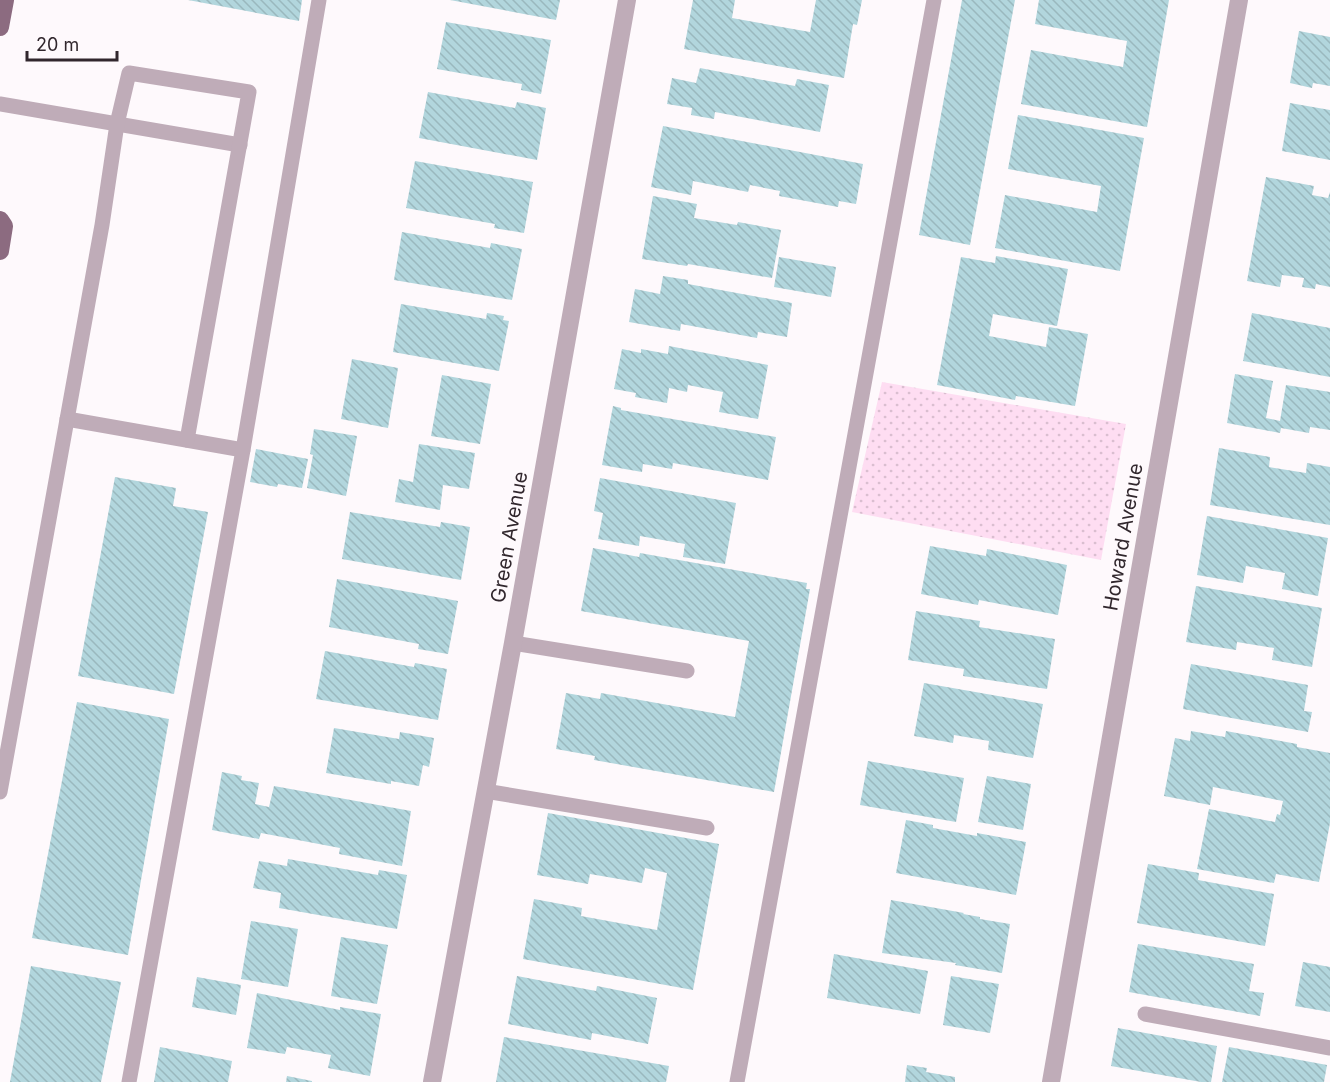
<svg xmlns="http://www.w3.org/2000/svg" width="1330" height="1082" font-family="Inter,sans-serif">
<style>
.park{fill:url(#park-dots)}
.building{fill:url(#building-back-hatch)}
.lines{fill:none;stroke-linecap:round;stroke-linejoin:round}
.service{stroke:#bfacb8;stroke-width:15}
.minor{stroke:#bfacb8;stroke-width:18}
.primary{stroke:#8c6b80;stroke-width:18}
.labels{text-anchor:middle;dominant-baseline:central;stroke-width:4.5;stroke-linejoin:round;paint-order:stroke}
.street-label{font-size:20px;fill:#31272d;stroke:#fef9fc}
</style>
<defs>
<pattern id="park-dots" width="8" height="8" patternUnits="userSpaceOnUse" patternTransform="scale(1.5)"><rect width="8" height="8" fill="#feddf2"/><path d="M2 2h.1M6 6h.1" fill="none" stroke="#dabed0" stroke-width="1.8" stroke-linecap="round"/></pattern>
<pattern id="building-back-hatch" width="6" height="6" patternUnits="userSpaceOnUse" patternTransform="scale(1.5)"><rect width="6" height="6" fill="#b2d6dd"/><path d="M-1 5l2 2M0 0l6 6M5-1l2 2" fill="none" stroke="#9ab8be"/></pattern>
</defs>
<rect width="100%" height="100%" fill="#fef9fc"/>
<path class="park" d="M882 382 1126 424 1101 560 852 512Z"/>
<g class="building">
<path d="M188 0H302L299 21Z"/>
<path d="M450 0H560L556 20Z"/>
<path d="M693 0H735L732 18 810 32 816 0H862L857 25 853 24 844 78 684 49Z"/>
<path d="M962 0H1015L970 245 919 235Z"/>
<path d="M1039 0H1169L1147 127 1021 104 1031 50 1123 67 1127 41 1035 24Z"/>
<path d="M446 22 551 40 541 94 521 90 522 84 437 69Z"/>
<path d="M1299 31 1330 37V86L1313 83 1312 88 1290 83Z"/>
<path d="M700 68 795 86 797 79 829 85 820 132 715 112 714 119 691 115 692 108 667 104 672 78 696 83Z"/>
<path d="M428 92 515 108 517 102 546 108 537 160 419 138Z"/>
<path d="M1290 103 1330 110V160L1282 151Z"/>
<path d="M1018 115 1144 138 1120 271 995 248 1005 195 1097 212 1101 186 1008 169Z"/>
<path d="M663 126 863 164 856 204 839 201 838 207 779 196 780 191 750 185 748 192 693 181 691 195 651 187Z"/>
<path d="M415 161 533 182 524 233 494 228 495 224 406 208Z"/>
<path d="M1266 177 1314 186 1312 195 1328 198 1330 192V287L1316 284 1315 289 1302 287 1304 278 1282 275 1280 287 1247 281Z"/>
<path d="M653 196 697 204 694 218 737 225 738 222 781 230 772 278 688 264 687 266 642 259Z"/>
<path d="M402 232 490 248 491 243 522 249 512 300 394 280Z"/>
<path d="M996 256 1068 269 1057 326 993 314 989 336 1046 347 1049 327 1088 334 1075 406 1016 396 1015 400 937 385 961 257 995 263Z"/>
<path d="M779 257 836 267 831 297 774 287Z"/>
<path d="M663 276 688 280V284L792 303 787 337 758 332 757 338 681 324 680 331 629 322 635 289 660 294Z"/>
<path d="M401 304 486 319 487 313 504 316 503 320 509 321 499 371 393 352Z"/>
<path d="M1252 313 1330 328V377L1243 361Z"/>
<path d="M669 346 768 365 758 419 719 412 723 392 688 385 687 392 669 388 667 403 635 397 636 393 614 389 622 349 641 353V349L668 354Z"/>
<path d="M352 359 398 368 388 428 341 419Z"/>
<path d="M1235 374 1273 381 1266 418 1280 421 1286 385 1330 392V430L1310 427 1309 433 1281 428 1280 433 1227 423Z"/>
<path d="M442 375 491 384 480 444 431 436Z"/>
<path d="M613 406 621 408V410L776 437 768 480 673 463 672 469 643 464 642 472 602 465Z"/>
<path d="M314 429 357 436 346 496 307 488 313 455 310 454Z"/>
<path d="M419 444 475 453 469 489 443 485 440 510 395 502 399 479 413 482Z"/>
<path d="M1219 448 1270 457 1269 467 1306 473 1307 463 1330 467V525L1210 505Z"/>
<path d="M256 449 308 459 302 488 278 484 277 487 250 482Z"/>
<path d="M115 477 176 488 173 506 208 512 174 694 78 676Z"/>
<path d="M600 478 736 503 725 564 683 557 685 544 640 536 639 546 598 539 603 513 594 511Z"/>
<path d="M350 512 440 527 441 522 470 527 461 580 342 559Z"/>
<path d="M1207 516 1328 538 1318 596 1282 589 1285 573 1246 566 1243 583 1197 575Z"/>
<path d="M930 546 986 556 987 549 1067 565 1058 615 979 600 978 605 921 594Z"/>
<path d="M593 548 639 557 640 553 807 583 806 589H810L774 792 594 760 595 756 556 749 566 693 600 699 601 693 735 717 749 641 581 611Z"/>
<path d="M337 579 458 601 448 654 418 649 419 644 329 627Z"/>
<path d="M1196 586 1322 608 1312 667 1272 660 1274 648 1237 642 1236 650 1186 642Z"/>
<path d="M916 611 980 621 979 627 1055 639 1047 689 963 676 964 669 908 660Z"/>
<path d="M325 651 414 667 415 663 447 669 438 720 316 699Z"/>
<path d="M1191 664 1308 685 1304 711 1312 712 1308 732 1183 709Z"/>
<path d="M924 683 1043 704 1033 758 988 750 989 741 954 735 953 743 914 736Z"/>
<path d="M77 702 169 719 128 955 32 938Z"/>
<path d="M334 728 399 739 400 732 434 738 429 767 423 765 419 786 391 781V784L326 773Z"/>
<path d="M1191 731 1225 737 1226 731 1297 744V747L1330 753V823L1319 882 1276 874 1274 883 1197 869 1209 809 1275 822 1277 814 1280 815 1283 801 1213 787 1210 805 1164 796 1175 738 1190 741Z"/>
<path d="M868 761 964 778 956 822 860 805Z"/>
<path d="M222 772 242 776 241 780 259 783 255 804 269 807 274 786 411 811 402 866 339 854 340 848 261 833 259 839 212 830Z"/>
<path d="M987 776 1031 784 1023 830 978 822Z"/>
<path d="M548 813 719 844 693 990 523 959 534 899 582 908 581 916 657 930 667 873 645 868 642 883 590 874 588 884 537 875Z"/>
<path d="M906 820 933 825V828L977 836V833L1026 842 1016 895 896 873Z"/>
<path d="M288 859 378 875 379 870 407 875 397 929 279 908 281 893 253 888 259 861 287 866Z"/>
<path d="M1148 864 1199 873 1198 880 1274 894 1265 946 1137 923Z"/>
<path d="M891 900 964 913 963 914 980 917V919L1010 924 1002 973 955 965 956 963 882 953Z"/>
<path d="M251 921 298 929 288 987 241 979Z"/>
<path d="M341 937 388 945 377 1004 331 996Z"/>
<path d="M1138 944 1254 964 1249 991 1264 993 1260 1016 1129 992Z"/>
<path d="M834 954 928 971 920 1014 827 998Z"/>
<path d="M1303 962 1330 967V1012L1295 1006Z"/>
<path d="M31 966 121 982 101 1082H10Z"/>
<path d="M517 976 596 991 597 986 657 998 648 1044 592 1033 591 1040 508 1024Z"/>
<path d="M951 976 999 984 990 1033 943 1025Z"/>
<path d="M197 977 241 985 236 1015 192 1007Z"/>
<path d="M257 993 340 1010V1007L381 1014 370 1076 328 1068 331 1055 287 1047 285 1054 247 1048Z"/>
<path d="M1118 1028 1217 1046 1211 1082H1201L1111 1066Z"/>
<path d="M504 1037 669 1066 666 1082H496Z"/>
<path d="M160 1047 232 1061 228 1082H154Z"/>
<path d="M1229 1047 1327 1065 1324 1082H1222Z"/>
<path d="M907 1065 927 1068 926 1072 955 1077V1082H905Z"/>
<path d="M287 1076 312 1081V1082H286Z"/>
</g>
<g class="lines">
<g class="service">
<path d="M0 104 240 145"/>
<path d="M67 419 243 450"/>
<path d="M513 643 687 671"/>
<path d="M485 791 707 828"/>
<path d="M0 792 102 225 117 124 129 73 249 92 187 440"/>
<path d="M1145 1014 1330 1048"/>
<path d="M129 1082 243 450 319 0"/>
<path d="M737 1082 934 0"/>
</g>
<g class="minor">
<path d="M432 1082 513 643 627 0"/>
<path d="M1051 1082 1239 0"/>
</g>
<g class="primary">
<path d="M0 27 5 0"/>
<path d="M0 220 4 226 0 251"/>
</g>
</g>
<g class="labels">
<g class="street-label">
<text transform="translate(509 537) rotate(-80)">Green Avenue</text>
<text transform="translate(1123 537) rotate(-80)">Howard Avenue</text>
</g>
</g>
<path d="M27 51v9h90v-9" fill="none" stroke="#31272d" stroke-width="3"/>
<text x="36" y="51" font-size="18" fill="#31272d" stroke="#fef9fc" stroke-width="4.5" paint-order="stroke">20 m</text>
</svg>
